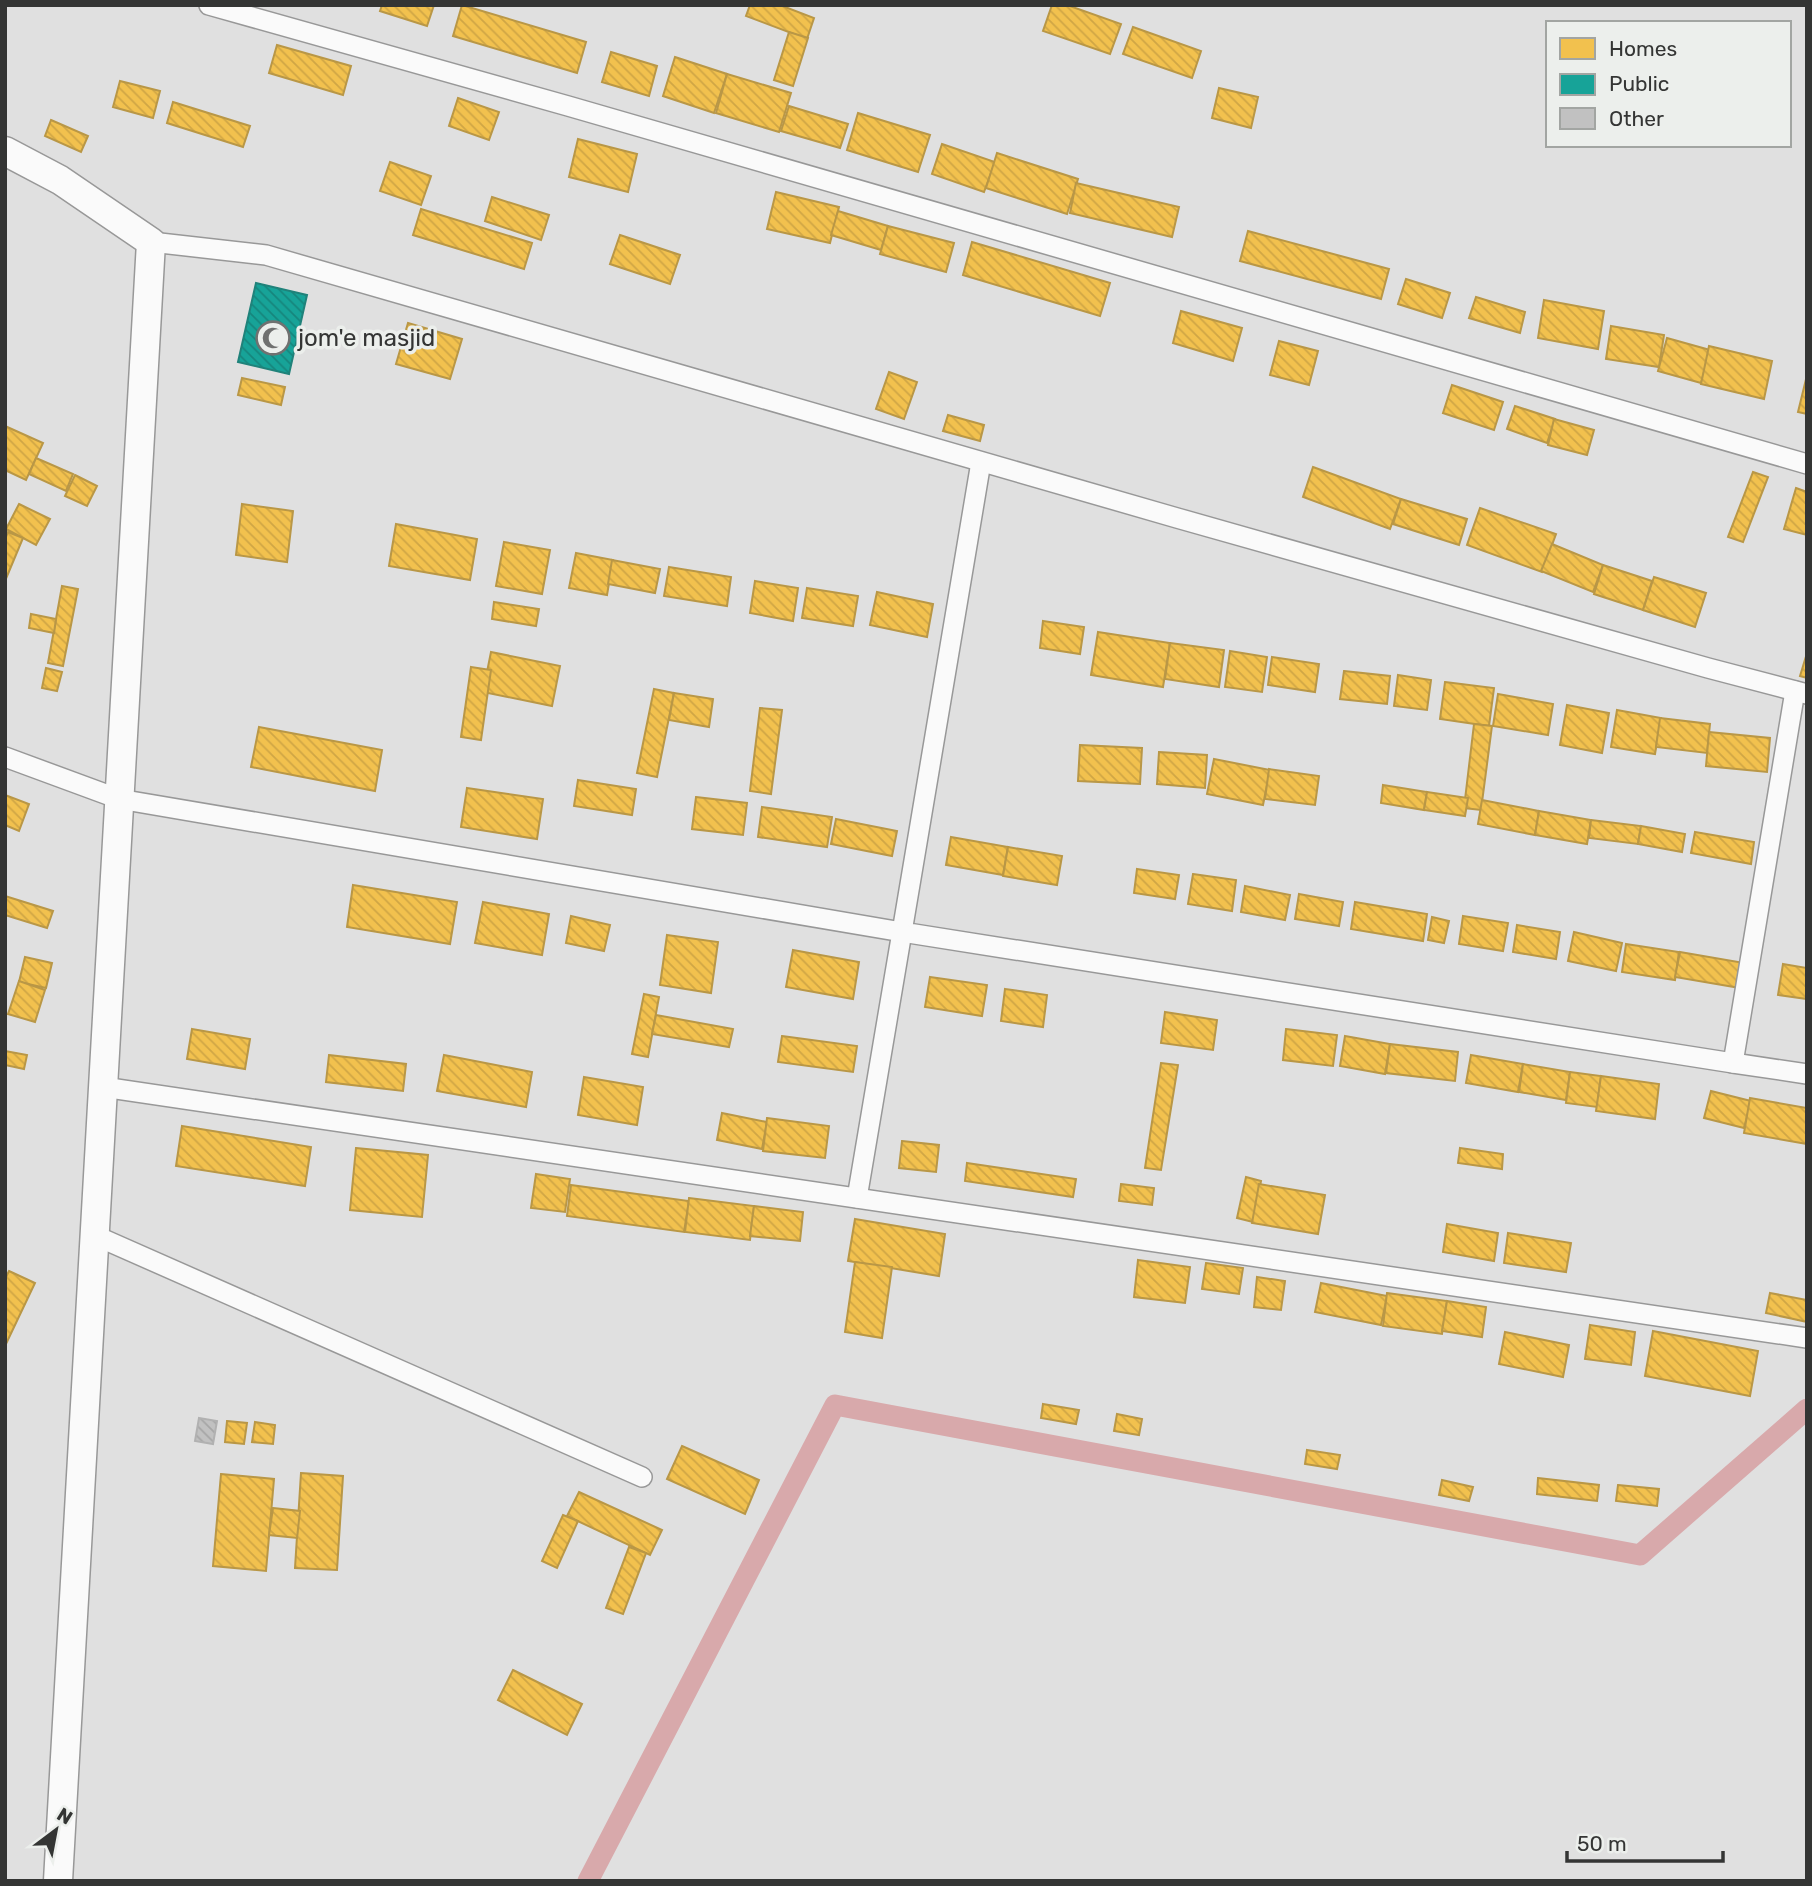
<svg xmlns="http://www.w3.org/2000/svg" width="1812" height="1886" font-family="Rubik,sans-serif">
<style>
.homes{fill:url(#homes-back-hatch);stroke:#b99746;stroke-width:2}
.public{fill:url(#public-back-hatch);stroke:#20827a;stroke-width:2}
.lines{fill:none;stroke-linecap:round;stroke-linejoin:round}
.canal{stroke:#d8a9ab;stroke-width:21}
.building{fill:url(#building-back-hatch);stroke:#b1b1b1;stroke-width:2}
.street-casing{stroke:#989898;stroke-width:22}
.secondary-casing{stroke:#989898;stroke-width:31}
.street{stroke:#fafafa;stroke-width:19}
.secondary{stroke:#fafafa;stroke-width:28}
.labels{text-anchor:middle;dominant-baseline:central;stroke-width:7;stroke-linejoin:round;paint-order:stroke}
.poi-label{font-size:24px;fill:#343534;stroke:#ecefec;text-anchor:start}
</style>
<defs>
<pattern id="homes-back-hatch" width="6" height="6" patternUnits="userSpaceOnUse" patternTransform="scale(1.75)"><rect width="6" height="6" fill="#f2c14e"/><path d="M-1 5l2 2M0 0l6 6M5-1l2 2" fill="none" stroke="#d0a645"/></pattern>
<pattern id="public-back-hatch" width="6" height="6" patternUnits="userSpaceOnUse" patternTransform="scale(1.75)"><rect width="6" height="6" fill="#17a398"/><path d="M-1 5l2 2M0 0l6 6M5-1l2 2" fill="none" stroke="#16867d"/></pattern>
<pattern id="building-back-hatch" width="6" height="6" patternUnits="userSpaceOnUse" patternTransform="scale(1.75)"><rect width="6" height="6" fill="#c1c1c1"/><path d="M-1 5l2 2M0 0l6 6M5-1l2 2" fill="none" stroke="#a6a6a6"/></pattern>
</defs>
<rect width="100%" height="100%" fill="#e0e0e0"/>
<g class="homes">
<path d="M382 5H434L427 26 380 11Z"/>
<path d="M462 5 586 42 577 73 453 36Z"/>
<path d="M750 5H780L814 18 807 39 746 16Z"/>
<path d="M1052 5H1067L1121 24 1110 54 1043 31Z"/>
<path d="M1133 27 1201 51 1192 78 1123 54Z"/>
<path d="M789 32 808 38 793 86 774 80Z"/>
<path d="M277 45 351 66 343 95 269 73Z"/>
<path d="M611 52 657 66 649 96 602 82Z"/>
<path d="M675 57 727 74 714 113 663 96Z"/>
<path d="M727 74 791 93 779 132 716 113Z"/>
<path d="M120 81 160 91 153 118 113 107Z"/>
<path d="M1219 88 1258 97 1251 128 1212 118Z"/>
<path d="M458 98 499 112 489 140 449 126Z"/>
<path d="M173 102 250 126 243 147 167 123Z"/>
<path d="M789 106 848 124 840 148 781 131Z"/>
<path d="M858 113 930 135 918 172 847 150Z"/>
<path d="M51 120 88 136 81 152 45 136Z"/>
<path d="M578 139 637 154 628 192 569 177Z"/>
<path d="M942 144 995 162 984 192 932 174Z"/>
<path d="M997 153 1078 179 1067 214 986 188Z"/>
<path d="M390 162 431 176 421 205 380 191Z"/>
<path d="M1076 183 1179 207 1172 237 1070 213Z"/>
<path d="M776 192 839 207 830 243 767 229Z"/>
<path d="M492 197 549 215 541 240 485 221Z"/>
<path d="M421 209 532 243 524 269 413 235Z"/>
<path d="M838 211 888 226 881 250 831 235Z"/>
<path d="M888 226 954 243 946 272 880 254Z"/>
<path d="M1248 231 1389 269 1381 299 1240 261Z"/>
<path d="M620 235 680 255 670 284 610 264Z"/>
<path d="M972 242 1110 283 1100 316 963 275Z"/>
<path d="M1406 279 1450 293 1442 318 1398 304Z"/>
<path d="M1476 297 1525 312 1520 333 1469 318Z"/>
<path d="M1544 300 1604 311 1598 349 1538 338Z"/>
<path d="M1181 311 1242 328 1233 361 1173 343Z"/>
<path d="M408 323 462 339 450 379 396 364Z"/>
<path d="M1611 326 1664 335 1659 367 1606 359Z"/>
<path d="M1667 338 1710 350 1701 383 1658 371Z"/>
<path d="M1279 341 1318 351 1309 385 1270 375Z"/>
<path d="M1709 346 1772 361 1764 399 1701 384Z"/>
<path d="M889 372 917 382 904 419 876 409Z"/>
<path d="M1807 375V414L1798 412Z"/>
<path d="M242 378 285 387 281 405 238 395Z"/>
<path d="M1452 385 1503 402 1494 430 1443 413Z"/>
<path d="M1515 406 1555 419 1547 443 1507 429Z"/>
<path d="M948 415 984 425 980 441 943 431Z"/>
<path d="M1554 419 1594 430 1587 455 1548 445Z"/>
<path d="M5 426 43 443 26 480 5 470Z"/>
<path d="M36 458 73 474 66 491 29 474Z"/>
<path d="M1313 467 1401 499 1390 529 1303 497Z"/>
<path d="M1753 472 1768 477 1743 542 1728 537Z"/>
<path d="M75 475 97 486 87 506 65 496Z"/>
<path d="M1796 488 1807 492V535L1784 529Z"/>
<path d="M1401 499 1467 519 1459 545 1393 524Z"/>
<path d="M19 504 50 519 36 545 6 529Z"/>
<path d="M242 504 293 511 287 562 236 555Z"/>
<path d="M1480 508 1556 534 1542 572 1467 545Z"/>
<path d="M396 524 477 539 470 580 389 566Z"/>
<path d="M8 532 23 538 5 581V539Z"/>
<path d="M504 542 550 550 542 594 496 586Z"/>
<path d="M1552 544 1603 565 1593 592 1541 571Z"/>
<path d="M576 553 613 560 607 595 569 588Z"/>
<path d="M612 560 660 569 655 593 608 584Z"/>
<path d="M1603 565 1652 581 1643 610 1594 594Z"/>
<path d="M669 567 731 577 727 606 664 596Z"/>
<path d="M1654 577 1706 593 1695 627 1643 610Z"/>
<path d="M755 581 798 588 793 621 750 613Z"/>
<path d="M62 586 78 589 63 666 48 663Z"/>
<path d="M807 588 858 596 853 626 802 618Z"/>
<path d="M877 592 933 604 927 637 870 625Z"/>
<path d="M494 602 539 609 536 626 492 619Z"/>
<path d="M31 614 56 619 54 633 29 628Z"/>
<path d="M1043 621 1084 627 1080 654 1040 648Z"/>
<path d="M1098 632 1170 643 1163 687 1091 675Z"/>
<path d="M1170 643 1224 650 1219 687 1165 679Z"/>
<path d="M1230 651 1267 657 1262 692 1225 687Z"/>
<path d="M491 652 560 666 552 706 483 692Z"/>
<path d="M1807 653V678L1800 676Z"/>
<path d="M1272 657 1319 664 1315 692 1268 685Z"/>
<path d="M471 667 491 670 481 740 461 737Z"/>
<path d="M46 668 62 672 57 691 42 688Z"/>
<path d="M1344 671 1390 676 1387 704 1340 699Z"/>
<path d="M1398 675 1431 680 1427 710 1394 706Z"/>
<path d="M1445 682 1494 688 1489 726 1440 719Z"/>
<path d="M654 689 674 693 657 777 637 773Z"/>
<path d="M674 693 713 699 709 727 669 720Z"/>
<path d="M1498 694 1553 704 1548 735 1493 726Z"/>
<path d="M1567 705 1609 713 1602 753 1560 745Z"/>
<path d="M760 708 782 710 771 794 750 791Z"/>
<path d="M1617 710 1661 718 1655 754 1611 747Z"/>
<path d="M1660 718 1710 724 1707 753 1656 747Z"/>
<path d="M1474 724 1492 726 1481 810 1464 808Z"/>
<path d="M259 727 382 750 375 791 251 767Z"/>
<path d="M1709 732 1770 738 1767 772 1706 766Z"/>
<path d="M1080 745 1142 748 1140 784 1078 781Z"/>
<path d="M1159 752 1207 755 1205 788 1157 784Z"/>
<path d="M1214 759 1270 770 1263 805 1207 794Z"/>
<path d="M1269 769 1319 776 1315 805 1265 799Z"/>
<path d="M578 780 636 789 632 815 574 806Z"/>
<path d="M1383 785 1427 792 1424 810 1381 803Z"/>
<path d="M467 788 543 799 537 839 461 827Z"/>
<path d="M1427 792 1468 798 1465 816 1424 810Z"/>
<path d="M5 795 29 804 19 831 5 825Z"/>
<path d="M696 797 747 803 743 835 692 829Z"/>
<path d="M1482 800 1539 811 1535 835 1478 824Z"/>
<path d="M762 807 832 817 827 847 758 837Z"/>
<path d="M1539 811 1591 820 1587 844 1535 835Z"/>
<path d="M836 819 897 831 892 856 831 844Z"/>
<path d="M1591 820 1641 826 1638 844 1589 838Z"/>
<path d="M1641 826 1685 834 1682 852 1638 844Z"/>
<path d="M1695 832 1754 842 1751 864 1691 853Z"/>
<path d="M951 837 1008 847 1003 875 946 865Z"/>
<path d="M1008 847 1062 856 1057 885 1003 876Z"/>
<path d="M1137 869 1179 875 1175 899 1134 893Z"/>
<path d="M1193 874 1236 880 1232 911 1188 904Z"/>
<path d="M353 885 457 902 450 944 347 927Z"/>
<path d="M1245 886 1290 895 1285 920 1241 912Z"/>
<path d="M1299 894 1343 902 1339 926 1295 919Z"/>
<path d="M5 896 53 911 47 928 5 915Z"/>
<path d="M483 902 549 914 542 955 475 943Z"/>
<path d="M1355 902 1427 914 1423 941 1351 929Z"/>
<path d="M571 916 610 925 604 951 566 943Z"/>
<path d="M1463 916 1508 923 1503 951 1459 944Z"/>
<path d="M1432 917 1449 921 1444 943 1428 940Z"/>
<path d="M1517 925 1560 932 1556 959 1513 952Z"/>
<path d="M1574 932 1622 943 1616 971 1568 961Z"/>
<path d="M667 935 718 942 711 993 660 985Z"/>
<path d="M1626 944 1679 952 1675 980 1622 972Z"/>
<path d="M793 950 859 962 853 999 786 987Z"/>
<path d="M1680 952 1750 964 1746 989 1675 977Z"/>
<path d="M25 957 52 963 46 988 19 982Z"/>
<path d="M1783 964 1807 968V999L1778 995Z"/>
<path d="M930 977 987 985 982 1016 925 1007Z"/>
<path d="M19 981 45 990 35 1022 8 1014Z"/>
<path d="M1005 989 1047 995 1043 1027 1001 1021Z"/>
<path d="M644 994 659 997 648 1057 632 1054Z"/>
<path d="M1165 1012 1217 1020 1213 1050 1161 1043Z"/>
<path d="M656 1015 733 1029 729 1047 652 1034Z"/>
<path d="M192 1029 250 1039 245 1069 187 1059Z"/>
<path d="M1286 1029 1337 1035 1333 1066 1283 1060Z"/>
<path d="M782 1036 857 1046 853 1072 778 1062Z"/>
<path d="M1345 1036 1390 1044 1385 1074 1340 1066Z"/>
<path d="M1390 1044 1458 1052 1455 1081 1386 1073Z"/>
<path d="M5 1051 27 1055 24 1069 5 1065Z"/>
<path d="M329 1055 406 1064 403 1091 326 1082Z"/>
<path d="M444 1055 532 1072 526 1107 437 1091Z"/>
<path d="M1471 1055 1523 1064 1518 1092 1466 1083Z"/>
<path d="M1161 1063 1178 1065 1161 1170 1145 1168Z"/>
<path d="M1523 1064 1570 1072 1566 1100 1519 1092Z"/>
<path d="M1570 1072 1601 1076 1597 1107 1566 1103Z"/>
<path d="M1601 1076 1659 1084 1655 1119 1596 1111Z"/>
<path d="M584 1077 643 1087 637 1125 578 1115Z"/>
<path d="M1711 1091 1751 1101 1744 1128 1704 1118Z"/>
<path d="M1750 1098 1807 1108V1144L1744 1133Z"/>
<path d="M722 1113 767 1122 762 1149 717 1140Z"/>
<path d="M767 1118 829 1126 825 1158 763 1151Z"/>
<path d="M182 1126 311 1147 305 1186 176 1166Z"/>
<path d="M902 1141 939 1145 936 1172 899 1168Z"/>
<path d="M356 1148 428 1155 422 1217 350 1210Z"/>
<path d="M1460 1148 1503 1154 1502 1169 1458 1163Z"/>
<path d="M967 1163 1076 1179 1073 1197 965 1181Z"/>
<path d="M536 1174 570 1179 565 1212 531 1208Z"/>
<path d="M1246 1177 1261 1181 1253 1222 1237 1218Z"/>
<path d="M1121 1184 1154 1188 1152 1205 1119 1201Z"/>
<path d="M1259 1184 1325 1195 1318 1234 1252 1223Z"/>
<path d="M571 1185 689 1201 684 1232 567 1216Z"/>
<path d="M689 1198 754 1206 750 1240 685 1232Z"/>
<path d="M754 1206 803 1212 800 1241 750 1236Z"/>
<path d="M855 1219 945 1234 939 1276 848 1261Z"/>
<path d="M1447 1224 1498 1233 1494 1261 1443 1252Z"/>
<path d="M1508 1233 1571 1243 1566 1272 1504 1263Z"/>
<path d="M1138 1260 1190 1267 1185 1303 1134 1297Z"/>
<path d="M855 1262 892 1267 882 1338 845 1332Z"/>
<path d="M1206 1263 1243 1268 1239 1294 1202 1289Z"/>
<path d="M9 1271 35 1283 5 1346V1279Z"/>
<path d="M1257 1277 1285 1281 1281 1310 1254 1307Z"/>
<path d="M1321 1283 1387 1296 1381 1325 1315 1312Z"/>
<path d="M1387 1293 1447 1301 1442 1334 1383 1326Z"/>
<path d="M1770 1293 1807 1300V1322L1766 1313Z"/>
<path d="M1447 1301 1486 1307 1482 1337 1442 1331Z"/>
<path d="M1590 1325 1635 1332 1631 1365 1585 1359Z"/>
<path d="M1653 1331 1758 1351 1750 1396 1645 1376Z"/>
<path d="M1505 1332 1569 1345 1563 1377 1499 1364Z"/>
<path d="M1043 1404 1079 1410 1076 1424 1041 1418Z"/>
<path d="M1117 1414 1142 1419 1139 1435 1114 1431Z"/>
<path d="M227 1421 247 1423 244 1444 225 1442Z"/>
<path d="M255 1422 275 1425 273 1444 252 1442Z"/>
<path d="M682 1446 759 1480 745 1514 667 1479Z"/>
<path d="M1307 1450 1340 1455 1337 1469 1305 1464Z"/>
<path d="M301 1473 343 1476 337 1570 295 1568Z"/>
<path d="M221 1474 274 1479 266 1571 213 1566Z"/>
<path d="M1538 1478 1599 1485 1597 1501 1537 1494Z"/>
<path d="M1442 1480 1473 1487 1469 1501 1439 1495Z"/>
<path d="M1618 1485 1659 1489 1657 1506 1616 1501Z"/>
<path d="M579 1492 662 1530 650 1555 567 1516Z"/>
<path d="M273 1508 300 1511 297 1538 269 1535Z"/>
<path d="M563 1515 578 1521 557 1568 542 1561Z"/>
<path d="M629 1547 646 1553 623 1614 606 1608Z"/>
<path d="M513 1670 582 1704 567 1735 498 1700Z"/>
</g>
<path class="public" d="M256 283 307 295 289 374 238 362Z"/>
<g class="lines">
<path class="canal" d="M588 1881 835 1405 1640 1555 1807 1409"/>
</g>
<path class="building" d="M199 1418 217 1421 213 1444 195 1441Z"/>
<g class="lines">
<defs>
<g id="street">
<path d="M209 5 568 106 1807 464"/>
<path d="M151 242 266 255 1177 518 1708 668 1807 694"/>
<path d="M981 462 902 932 1733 1063"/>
<path d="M1795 691 1733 1063 1807 1074"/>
<path d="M5 757 119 799 902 932 857 1198"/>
<path d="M103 1087 1807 1338"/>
<path d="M94 1235 642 1477"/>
</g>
<path id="secondary" d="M5 151 60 180 151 242 58 1881"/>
</defs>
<use href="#street" class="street-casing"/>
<use href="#secondary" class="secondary-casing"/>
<use href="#street" class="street"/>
<use href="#secondary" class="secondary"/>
</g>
<defs>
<symbol id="mosque-ring" viewBox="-11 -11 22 22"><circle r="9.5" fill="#ecefec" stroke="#707170" stroke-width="1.5"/><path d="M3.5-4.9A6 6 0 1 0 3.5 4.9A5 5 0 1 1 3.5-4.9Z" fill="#707170"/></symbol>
</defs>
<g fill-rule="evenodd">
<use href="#mosque-ring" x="254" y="319" width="38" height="38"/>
</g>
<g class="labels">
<g class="poi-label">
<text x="298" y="338">jom'e masjid</text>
</g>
</g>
<rect width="1812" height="1886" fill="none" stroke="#343534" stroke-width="14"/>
<rect x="1546" y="21" width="245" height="126" fill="#ecefec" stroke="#a2a5a2" stroke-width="2"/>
<rect x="1560" y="38" width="35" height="21" fill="#f2c14e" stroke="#a2a5a2" stroke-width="2"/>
<text x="1609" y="56" font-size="21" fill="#343534">Homes</text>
<rect x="1560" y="74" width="35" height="21" fill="#17a398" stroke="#a2a5a2" stroke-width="2"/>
<text x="1609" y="91" font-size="21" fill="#343534">Public</text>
<rect x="1560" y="108" width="35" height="21" fill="#c1c1c1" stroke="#a2a5a2" stroke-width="2"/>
<text x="1609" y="126" font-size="21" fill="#343534">Other</text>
<g transform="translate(56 1830) rotate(32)" stroke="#ecefec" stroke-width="5" paint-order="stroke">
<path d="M0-5L12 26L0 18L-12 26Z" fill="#343534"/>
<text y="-10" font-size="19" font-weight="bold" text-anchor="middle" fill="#343534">N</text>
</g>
<path d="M1567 1851v10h156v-10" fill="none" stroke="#343534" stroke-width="3.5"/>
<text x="1577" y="1851" font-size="21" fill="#343534" stroke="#ecefec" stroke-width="5" paint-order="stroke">50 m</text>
</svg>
